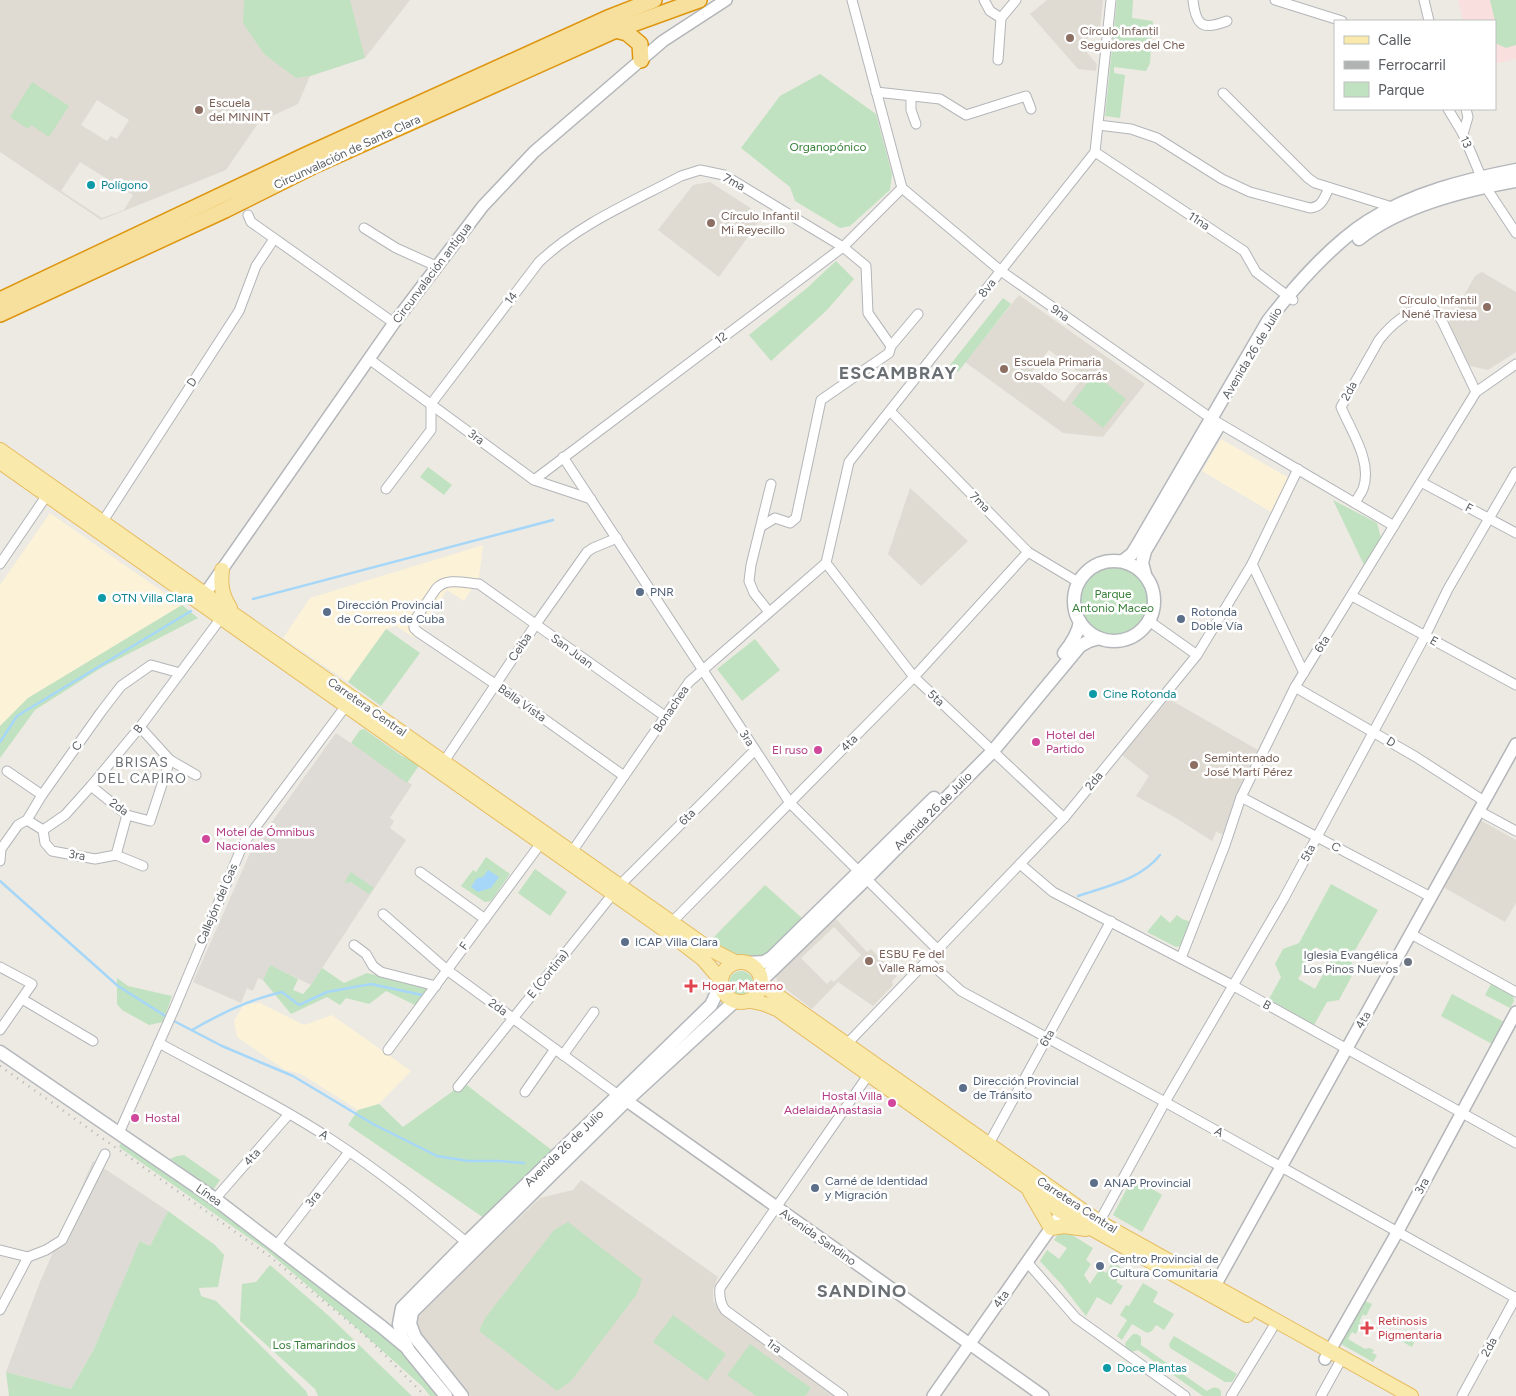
<svg xmlns="http://www.w3.org/2000/svg" width="1516" height="1396" font-family="Figtree,sans-serif">
<style>
.commercial{fill:#fbf2d8}
.industrial{fill:#dedbd6}
.education{fill:#dfdbd3;fill-rule:evenodd}
.medical{fill:#f9e0de}
.green{fill:#c1e2c0;fill-rule:evenodd}
.water{fill:#a6d7f9}
.lines{fill:none;stroke-linecap:round;stroke-linejoin:round}
.stream{stroke:#a6d7f9;stroke-width:2.5}
.minor-casing{stroke:#b3b5b9;stroke-width:11}
.tertiary-casing{stroke:#b3b5b9;stroke-width:14}
.secondary-casing{stroke:#b4b7bc;stroke-width:15}
.primary-casing{stroke:#e7bc60;stroke-width:16}
.trunk-casing{stroke:#de9610;stroke-width:18}
.minor{stroke:#fff;stroke-width:9}
.tertiary{stroke:#fff;stroke-width:11}
.secondary{stroke:#fff;stroke-width:12}
.primary{stroke:#f9e9aa;stroke-width:14}
.trunk{stroke:#f7e09d;stroke-width:15}
.rail{stroke:#b1b2b2;stroke-width:2.5;stroke-dasharray:1 6;stroke-linecap:butt}
.education-dot{fill:#8d6e63;stroke:#fff;stroke-width:2}
.culture-dot{fill:#0f9aa8;stroke:#fff;stroke-width:2}
.service-dot{fill:#5c6f8a;stroke:#fff;stroke-width:2}
.hotel-dot{fill:#d1479c;stroke:#fff;stroke-width:2}
.worship-dot{fill:#6b7280;stroke:#fff;stroke-width:2}
.health-dot{fill:#e0444e;stroke:#fff;stroke-width:2}
.labels{text-anchor:middle;dominant-baseline:central;stroke-width:5;stroke-linejoin:round;paint-order:stroke}
.education-label{font-size:12px;fill:#785e54;stroke:#fff;text-anchor:start}
.street-label{font-size:12px;fill:#5a5e62;stroke:#fff}
.park-label{font-size:12px;fill:#3a813b;stroke:#fff}
.culture-label{font-size:12px;fill:#0d838f;stroke:#fff;text-anchor:start}
.service-label{font-size:12px;fill:#4e5e75;stroke:#fff;text-anchor:start}
.hotel-label{font-size:12px;fill:#b23c85;stroke:#fff;text-anchor:start}
.worship-label{font-size:12px;fill:#5b616d;stroke:#fff;text-anchor:end}
.health-label{font-size:12px;fill:#be3a42;stroke:#fff;text-anchor:start}
.neighbourhood-label{font-size:14px;letter-spacing:1px;fill:#6b7074;stroke:#fff}
.district-label{font-size:18px;font-weight:bold;letter-spacing:1px;fill:#6b7074;stroke:#fff}
</style>
<rect width="100%" height="100%" fill="#eceae2"/>
<g class="commercial">
<path d="M1221 439 1289 478 1271 512 1202 471Z"/>
<path d="M50 513 182 605 28 698 0 726V585Z"/>
<path d="M483 545 479 578 464 601 447 590 415 638 396 626 386 629 348 682 283 638 310 598Z"/>
<path d="M260 1003 304 1025 332 1015 411 1071 379 1104 358 1110 301 1074 285 1070 237 1037 234 1021 244 1004Z"/>
</g>
<g class="industrial">
<path d="M336 733 412 785 390 818 394 821 390 828 406 840 311 985 270 965 263 980 258 978 253 991 247 988 241 1003 193 982 251 851Z"/>
<path d="M93 1161 168 1211 150 1246 141 1241 94 1349 71 1389 6 1372 40 1282Z"/>
</g>
<g class="education">
<path d="M0 0H410L365 58 310 76 298 104 259 122 226 170 101 220 0 152ZM97 100 129 120 117 139 111 136 107 141 81 125ZM80 162 133 195 124 210 102 218 61 191Z"/>
<path d="M1047 0H1103L1100 28 1080 45 1097 64 1096 71 1078 69 1030 14Z"/>
<path d="M710 182 763 216 719 277 658 230 693 185Z"/>
<path d="M1482 272 1516 292V352L1488 370 1466 365 1449 322 1475 276Z"/>
<path d="M1019 295 1145 384 1103 437 1063 433 965 362ZM1049 350 1084 376 1064 402 1029 375Z"/>
<path d="M910 488 968 541 921 586 888 554Z"/>
<path d="M1169 699 1258 750 1236 799 1225 835 1216 832 1212 841 1176 818 1136 796 1149 776 1122 755Z"/>
<path d="M1480 820 1516 840V903L1505 922 1443 887Z"/>
<path d="M834 917 867 952 871 949 897 976 892 981 893 985 873 1006 838 982 812 1009 777 982 776 972ZM834 927 861 955 834 982 831 980 827 984 801 958Z"/>
<path d="M581 1180 718 1277 713 1290V1300L720 1313 836 1396H471L419 1331 416 1322 420 1313 540 1198 573 1190Z"/>
</g>
<path class="medical" d="M1458 0H1516V59L1495 64V21H1463Z"/>
<g class="green">
<path d="M244 0H350L365 58 310 76 296 78 264 54 243 23Z"/>
<path d="M1117 0H1133L1132 18 1153 21 1150 63 1146 71 1114 67V73L1125 75 1120 118 1105 116Z"/>
<path d="M1490 0H1516V45L1506 48 1495 43V21Z"/>
<path d="M820 74 876 114 892 174 890 190 850 226 840 228 795 201 790 187 741 148 780 96Z"/>
<path d="M32 82 69 106 49 137 31 125 28 129 10 117Z"/>
<path d="M836 261 854 279 826 311 771 361 749 335 807 288Z"/>
<path d="M1003 298 1011 304 958 372 950 365Z"/>
<path d="M1094 374 1126 399 1103 428 1072 403Z"/>
<path d="M428 467 452 485 444 495 420 477Z"/>
<path d="M1333 500 1377 523 1381 538 1364 565Z"/>
<circle cx="1113" cy="601" r="37"/>
<path d="M182 605 198 618 101 668 35 710 0 758V726L28 698Z"/>
<path d="M386 629 420 653 381 706 348 682Z"/>
<path d="M755 639 780 670 742 701 717 669Z"/>
<path d="M364 729 402 756 420 764 407 783 351 743 360 730Z"/>
<path d="M486 857 510 874 491 901 485 902 461 886 473 870 476 872Z"/>
<path d="M535 869 567 892 550 916 518 893Z"/>
<path d="M351 872 374 888 369 894 351 882 344 883Z"/>
<path d="M1331 884 1378 910 1350 959 1355 970 1339 1000 1327 1002 1314 1025 1269 999 1281 977 1275 964 1283 949 1299 943ZM1316 947 1333 956 1315 989 1298 979Z"/>
<path d="M765 885 803 919 766 955 749 958 726 952 710 941Z"/>
<path d="M1161 915 1170 923 1177 915 1182 919 1191 922 1181 946 1176 947 1147 932Z"/>
<path d="M270 965 298 979 293 990 303 994 311 985 322 968 344 983 367 973 429 989 415 1005 386 991 369 1004 346 998 340 1005 327 997 291 1014 263 980Z"/>
<circle cx="741" cy="983" r="12"/>
<path d="M117 978 128 986 172 996 163 1022 149 1025 122 1010 117 1004Z"/>
<path d="M1492 982 1512 992 1514 1001 1510 1008 1485 995Z"/>
<path d="M1452 994 1504 1022 1492 1044 1441 1016Z"/>
<path d="M464 1083 553 1151 484 1218 348 1125 358 1110 379 1104 403 1127Z"/>
<path d="M122 1141 213 1202 388 1339 421 1372 440 1396H430L423 1387 358 1329 265 1249 119 1147Z"/>
<path d="M184 1155 220 1180 213 1190 170 1159 177 1156Z"/>
<path d="M1133 1177 1162 1195 1142 1232 1113 1215Z"/>
<path d="M168 1211 215 1245 224 1255 218 1287 199 1288 201 1296 216 1301 306 1391 308 1396H9L6 1372 71 1389 94 1349 140 1241 150 1246Z"/>
<path d="M568 1222 642 1279 637 1294 571 1381 557 1391 479 1331 485 1318 554 1230Z"/>
<path d="M1064 1230 1093 1248 1086 1260 1091 1264 1084 1275 1090 1284 1100 1269 1106 1273 1113 1261 1123 1270 1116 1282 1123 1286 1111 1305 1097 1297 1086 1316 1062 1285 1040 1261 1047 1250 1059 1259 1067 1248 1054 1240 1060 1231Z"/>
<path d="M270 1265 329 1316 412 1396H318L315 1389 240 1321 242 1284 256 1282Z"/>
<path d="M1143 1283 1158 1292 1153 1302 1174 1314 1164 1330 1156 1325 1152 1331 1147 1333 1132 1324 1122 1340 1117 1336 1127 1320 1120 1315 1126 1305 1129 1306Z"/>
<path d="M1365 1301 1372 1304 1366 1316 1363 1314 1359 1322 1361 1323 1356 1334 1352 1332 1348 1339 1365 1349 1369 1348 1374 1350 1372 1353 1377 1355 1373 1362 1341 1344Z"/>
<path d="M673 1315 726 1354 707 1381 653 1342Z"/>
<path d="M1406 1330 1417 1336 1412 1347 1399 1340Z"/>
<path d="M1133 1334H1137L1141 1337V1345L1207 1391C1212 1388 1216 1385 1221 1391V1396H1203L1138 1350 1132 1352 1126 1350 1125 1343Z"/>
<path d="M1174 1336 1237 1374 1232 1382H1225L1170 1348 1169 1344Z"/>
<path d="M750 1344 811 1388 805 1396H756L727 1375Z"/>
</g>
<path class="water" d="M488 870 499 877 491 888 478 892 471 887 477 878 483 877Z"/>
<g class="lines">
<g class="stream">
<path d="M253 599 553 520"/>
<path d="M0 742 17 716 191 611"/>
<path d="M0 881 118 986 167 1017"/>
<path d="M1078 896C1107 886 1140 880 1160 855"/>
<path d="M172 1020 222 1046 293 1076 373 1124 437 1156 468 1161H499L524 1163"/>
<path d="M192 1030C222 1013 248 1000 282 992L299 1005 327 992 371 984 422 995"/>
</g>
<defs>
<g id="minor">
<path d="M852 0 902 188 1001 271 1212 419 1394 526"/>
<path d="M984 0 990 11 1001 18"/>
<path d="M1193 0C1196 27 1203 30 1227 21"/>
<path d="M1275 0 1342 21"/>
<path d="M1424 0 1429 21"/>
<path d="M998 60 1001 18 1016 0"/>
<path d="M876 92 940 99 966 115 1026 96 1031 109"/>
<path d="M1223 93 1308 178 1315 183 1392 207"/>
<path d="M911 96V110L916 124"/>
<path d="M1448 109 1463 134 1485 186 1516 233"/>
<path d="M1098 125 1131 129 1157 138 1222 179 1250 192 1310 208C1322 207 1324 198 1329 188"/>
<path d="M1463 134 1468 117 1466 109"/>
<path d="M1095 152 1244 251 1256 272 1293 300"/>
<path d="M248 215 251 222 394 323"/>
<path d="M364 228 396 248 436 266"/>
<path d="M369 359 534 480 591 499"/>
<path d="M890 411 1028 552 1078 582"/>
<path d="M563 457 790 803 937 949"/>
<path d="M534 480 843 247 902 188"/>
<path d="M1421 482 1516 533"/>
<path d="M386 489 431 430V404L539 262C579 224 632 202 681 176L700 170 724 175 843 247 866 266 868 313 891 346"/>
<path d="M1355 503C1357 498 1361 494 1363 489 1373 462 1351 431 1341 407L1379 340C1393 322 1407 313 1427 304L1436 311 1443 323 1476 392"/>
<path d="M103 521 239 311 256 266 274 239"/>
<path d="M762 526 775 518 790 523 796 518 821 400 889 353 891 346 918 314"/>
<path d="M826 563 849 462 1095 152 1111 0"/>
<path d="M826 563 914 677 1064 818"/>
<path d="M0 564 49 492"/>
<path d="M1252 564 1304 673"/>
<path d="M1352 596 1516 685"/>
<path d="M769 612 754 593 749 581 751 565 771 484"/>
<path d="M1149 621 1197 655"/>
<path d="M1295 687 1416 757 1484 801"/>
<path d="M140 727 170 760 196 775"/>
<path d="M441 766 536 624 587 552 593 548 617 538"/>
<path d="M7 771 42 795"/>
<path d="M624 776 495 684 418 632 414 628V621L436 589C446 577 465 583 479 584L666 717"/>
<path d="M91 786 127 815 150 821 170 760"/>
<path d="M1241 797 1431 897"/>
<path d="M1479 811 1516 831"/>
<path d="M27 820 43 830"/>
<path d="M43 830 65 815 91 786 140 727 221 618"/>
<path d="M43 830 45 843 52 851 95 859 116 855 143 866"/>
<path d="M116 855 127 815"/>
<path d="M569 856 689 682 826 563"/>
<path d="M0 861 1 849 18 825 27 820 42 795 101 712 121 686 151 665 180 673"/>
<path d="M1020 864 1053 892 1232 985 1516 1143"/>
<path d="M420 872 485 919"/>
<path d="M383 914 447 970 618 1095"/>
<path d="M668 926 914 677 1028 552"/>
<path d="M1411 934 1516 992"/>
<path d="M354 945 366 954 373 966 381 972 436 986"/>
<path d="M1181 958 1225 845 1241 797 1295 687 1476 392 1516 364"/>
<path d="M927 960 961 991 1165 1102 1516 1298"/>
<path d="M0 967 32 984 0 1030"/>
<path d="M22 999 93 1041"/>
<path d="M159 1043C217 1075 277 1104 332 1140 381 1172 426 1209 471 1246"/>
<path d="M844 1047 1064 818 1197 655 1252 564 1298 469"/>
<path d="M388 1050 541 843"/>
<path d="M563 1055 594 1012"/>
<path d="M458 1087 620 885 755 750"/>
<path d="M525 1092 555 1049"/>
<path d="M119 1133 175 1007 243 844 348 703"/>
<path d="M986 1149 1111 921"/>
<path d="M215 1199 289 1114"/>
<path d="M1097 1226 1165 1102 1283 900 1425 636 1448 589 1516 472"/>
<path d="M276 1246 349 1152"/>
<path d="M0 1250 28 1257"/>
<path d="M1027 1262 1076 1318 1185 1396"/>
<path d="M0 1310 28 1257 46 1250 62 1240 105 1154"/>
<path d="M843 1396 725 1310C720 1303 719 1297 720 1288L869 1074"/>
<path d="M1231 1396 1272 1329"/>
<path d="M1321 1396 1342 1358"/>
<path d="M1462 1396 1516 1297"/>
</g>
<g id="tertiary">
<path d="M200 601 394 323 483 206 534 152 663 41 726 0"/>
<path d="M620 1096 1043 1396"/>
<path d="M1211 1293 1516 744"/>
<path d="M1325 1359 1398 1231 1516 1012"/>
<path d="M933 1396 1067 1205"/>
</g>
<g id="secondary">
<path d="M1359 239C1400 206 1465 190 1516 181"/>
<circle cx="1114" cy="601" r="40"/>
<path d="M1123 561 1132 554 1137 546 1268 321C1294 287 1332 244 1368 221 1413 193 1465 180 1516 170"/>
<path d="M1145 574 1142 563 1145 551 1218 427"/>
<path d="M1064 653C1072 643 1078 634 1080 622"/>
<path d="M748 963 764 962 771 958 934 798"/>
<path d="M761 981 866 879 993 751 1080 646 1089 641 1099 638"/>
<path d="M0 1052 215 1199 382 1327 406 1347"/>
<path d="M446 1396 409 1351 402 1337 399 1324 402 1308 467 1242 711 1005 721 984"/>
<path d="M462 1396 415 1337 410 1324 412 1312 626 1101 734 1002"/>
</g>
<g id="primary">
<path d="M0 450 708 948 735 962"/>
<path d="M0 462 665 930 703 959 721 980"/>
<path d="M222 570C220 585 222 595 230 608"/>
<circle cx="741" cy="982" r="20"/>
<path d="M761 984 1099 1222 1411 1396"/>
<path d="M751 1001 765 1004 777 1009 1062 1212 1247 1315"/>
<path d="M1030 1192 1051 1228 1064 1226 1086 1229"/>
</g>
<g id="trunk">
<path d="M616 30 627 33 640 44 641 60"/>
<path d="M0 300 304 156 608 18 654 0"/>
<path d="M0 314 225 210 315 165 616 30 699 0"/>
</g>
</defs>
<use href="#minor" class="minor-casing"/>
<use href="#tertiary" class="tertiary-casing"/>
<use href="#secondary" class="secondary-casing"/>
<use href="#primary" class="primary-casing"/>
<use href="#trunk" class="trunk-casing"/>
<use href="#minor" class="minor"/>
<use href="#tertiary" class="tertiary"/>
<use href="#secondary" class="secondary"/>
<use href="#primary" class="primary"/>
<use href="#trunk" class="trunk"/>
<path class="rail" d="M0 1066 268 1255 367 1337 425 1396"/>
</g>
<g class="education-dot">
<circle cx="1070" cy="38" r="5"/>
<circle cx="199" cy="110" r="5"/>
<circle cx="711" cy="223" r="5"/>
<circle cx="1487" cy="307" r="5"/>
<circle cx="1004" cy="369" r="5"/>
<circle cx="1194" cy="765" r="5"/>
<circle cx="869" cy="961" r="5"/>
</g>
<g class="culture-dot">
<circle cx="91" cy="185" r="5"/>
<circle cx="102" cy="598" r="5"/>
<circle cx="1093" cy="694" r="5"/>
<circle cx="1107" cy="1368" r="5"/>
</g>
<g class="service-dot">
<circle cx="640" cy="592" r="5"/>
<circle cx="327" cy="612" r="5"/>
<circle cx="1181" cy="619" r="5"/>
<circle cx="625" cy="942" r="5"/>
<circle cx="963" cy="1088" r="5"/>
<circle cx="1094" cy="1183" r="5"/>
<circle cx="815" cy="1188" r="5"/>
<circle cx="1100" cy="1266" r="5"/>
</g>
<g class="hotel-dot">
<circle cx="1036" cy="742" r="5"/>
<circle cx="818" cy="750" r="5"/>
<circle cx="206" cy="839" r="5"/>
<circle cx="892" cy="1103" r="5"/>
<circle cx="135" cy="1118" r="5"/>
</g>
<circle class="worship-dot" cx="1408" cy="962" r="5"/>
<g class="health-dot">
<path d="M688.5 978.5h5v5h5v5h-5v5h-5v-5h-5v-5h5z"/>
<path d="M1364.5 1320.5h5v5h5v5h-5v5h-5v-5h-5v-5h5z"/>
</g>
<g class="labels">
<g class="education-label">
<text x="1080" y="31">Círculo Infantil<tspan x="1080" dy="14">Seguidores del Che</tspan></text>
<text x="209" y="103">Escuela<tspan x="209" dy="14">del MININT</tspan></text>
<text x="721" y="216">Círculo Infantil<tspan x="721" dy="14">Mi Reyecillo</tspan></text>
<text x="1477" y="300" text-anchor="end">Círculo Infantil<tspan x="1477" dy="14">Nené Traviesa</tspan></text>
<text x="1014" y="362">Escuela Primaria<tspan x="1014" dy="14">Osvaldo Socarrás</tspan></text>
<text x="1204" y="758">Seminternado<tspan x="1204" dy="14">José Martí Pérez</tspan></text>
<text x="879" y="954">ESBU Fe del<tspan x="879" dy="14">Valle Ramos</tspan></text>
</g>
<g class="street-label">
<text transform="translate(1466 142) rotate(66)">13</text>
<text transform="translate(347 152) rotate(-25)">Circunvalación de Santa Clara</text>
<text transform="translate(734 182) rotate(28)">7ma</text>
<text transform="translate(1199 221) rotate(33)">11na</text>
<text transform="translate(432 273) rotate(-53)">Circunvalación antigua</text>
<text transform="translate(987 288) rotate(-52)">8va</text>
<text transform="translate(511 298) rotate(-53)">14</text>
<text transform="translate(1060 313) rotate(35)">9na</text>
<text transform="translate(721 338) rotate(-37)">12</text>
<text transform="translate(1252 353) rotate(-59)">Avenida 26 de Julio</text>
<text transform="translate(192 382) rotate(-57)">D</text>
<text transform="translate(1349 391) rotate(-61)">2da</text>
<text transform="translate(476 437) rotate(36)">3ra</text>
<text transform="translate(980 502) rotate(45)">7ma</text>
<text transform="translate(1469 508) rotate(28)">F</text>
<text transform="translate(1434 641) rotate(29)">E</text>
<text transform="translate(1322 644) rotate(-58)">6ta</text>
<text transform="translate(520 647) rotate(-56)">Ceiba</text>
<text transform="translate(572 651) rotate(36)">San Juan</text>
<text transform="translate(936 698) rotate(43)">5ta</text>
<text transform="translate(522 703) rotate(35)">Bella Vista</text>
<text transform="translate(367 707) rotate(35)">Carretera Central</text>
<text transform="translate(671 709) rotate(-56)">Bonachea</text>
<text transform="translate(138 729) rotate(-52)">B</text>
<text transform="translate(747 738) rotate(57)">3ra</text>
<text transform="translate(1391 742) rotate(31)">D</text>
<text transform="translate(849 743) rotate(-45)">4ta</text>
<text transform="translate(77 746) rotate(-55)">C</text>
<text transform="translate(1094 781) rotate(-51)">2da</text>
<text transform="translate(119 807) rotate(35)">2da</text>
<text transform="translate(933 811) rotate(-45)">Avenida 26 de Julio</text>
<text transform="translate(687 817) rotate(-45)">6ta</text>
<text transform="translate(1336 847) rotate(28)">C</text>
<text transform="translate(1308 853) rotate(-62)">5ta</text>
<text transform="translate(77 855) rotate(10)">3ra</text>
<text transform="translate(217 904) rotate(-67)">Callejón del Gas</text>
<text transform="translate(464 946) rotate(-54)">F</text>
<text transform="translate(548 974) rotate(-51)">E (Cortina)</text>
<text transform="translate(1267 1005) rotate(29)">B</text>
<text transform="translate(498 1007) rotate(36)">2da</text>
<text transform="translate(1363 1020) rotate(-61)">4ta</text>
<text transform="translate(1047 1038) rotate(-61)">6ta</text>
<text transform="translate(1219 1132) rotate(29)">A</text>
<text transform="translate(324 1135) rotate(31)">A</text>
<text transform="translate(564 1148) rotate(-44)">Avenida 26 de Julio</text>
<text transform="translate(252 1157) rotate(-49)">4ta</text>
<text transform="translate(1422 1186) rotate(-62)">3ra</text>
<text transform="translate(209 1195) rotate(35)">Línea</text>
<text transform="translate(313 1199) rotate(-52)">3ra</text>
<text transform="translate(1077 1205) rotate(33)">Carretera Central</text>
<text transform="translate(818 1237) rotate(35)">Avenida Sandino</text>
<text transform="translate(1001 1299) rotate(-55)">4ta</text>
<text transform="translate(774 1346) rotate(36)">1ra</text>
<text transform="translate(1489 1347) rotate(-61)">2da</text>
</g>
<g class="park-label">
<text x="828" y="147">Organopónico</text>
<text x="1113" y="594">Parque<tspan x="1113" dy="14">Antonio Maceo</tspan></text>
<text x="314" y="1345">Los Tamarindos</text>
</g>
<g class="culture-label">
<text x="101" y="185">Polígono</text>
<text x="112" y="598">OTN Villa Clara</text>
<text x="1103" y="694">Cine Rotonda</text>
<text x="1117" y="1368">Doce Plantas</text>
</g>
<g class="service-label">
<text x="650" y="592">PNR</text>
<text x="337" y="605">Dirección Provincial<tspan x="337" dy="14">de Correos de Cuba</tspan></text>
<text x="1191" y="612">Rotonda<tspan x="1191" dy="14">Doble Vía</tspan></text>
<text x="635" y="942">ICAP Villa Clara</text>
<text x="973" y="1081">Dirección Provincial<tspan x="973" dy="14">de Tránsito</tspan></text>
<text x="825" y="1181">Carné de Identidad<tspan x="825" dy="14">y Migración</tspan></text>
<text x="1104" y="1183">ANAP Provincial</text>
<text x="1110" y="1259">Centro Provincial de<tspan x="1110" dy="14">Cultura Comunitaria</tspan></text>
</g>
<g class="hotel-label">
<text x="1046" y="735">Hotel del<tspan x="1046" dy="14">Partido</tspan></text>
<text x="808" y="750" text-anchor="end">El ruso</text>
<text x="216" y="832">Motel de Ómnibus<tspan x="216" dy="14">Nacionales</tspan></text>
<text x="882" y="1096" text-anchor="end">Hostal Villa<tspan x="882" dy="14">AdelaidaAnastasia</tspan></text>
<text x="145" y="1118">Hostal</text>
</g>
<g class="worship-label">
<text x="1398" y="955">Iglesia Evangélica<tspan x="1398" dy="14">Los Pinos Nuevos</tspan></text>
</g>
<g class="health-label">
<text x="702" y="986">Hogar Materno</text>
<text x="1378" y="1321">Retinosis<tspan x="1378" dy="14">Pigmentaria</tspan></text>
</g>
<g class="neighbourhood-label">
<text x="142" y="762">BRISAS<tspan x="142" dy="16">DEL CAPIRO</tspan></text>
</g>
<g class="district-label">
<text x="898" y="373">ESCAMBRAY</text>
<text x="862" y="1291">SANDINO</text>
</g>
</g>
<rect x="1334" y="20" width="162" height="90" fill="#ffffff" stroke="#bdbfc0"/>
<rect x="1344" y="36" width="25" height="8" fill="#f9e9aa" stroke="#bdbfc0"/>
<text x="1378" y="45" font-size="15" fill="#5a5e62">Calle</text>
<rect x="1344" y="61" width="25" height="8" fill="#b1b2b2" stroke="#bdbfc0"/>
<text x="1378" y="70" font-size="15" fill="#5a5e62">Ferrocarril</text>
<rect x="1344" y="82" width="25" height="15" fill="#c1e2c0" stroke="#bdbfc0"/>
<text x="1378" y="95" font-size="15" fill="#5a5e62">Parque</text>
</svg>
